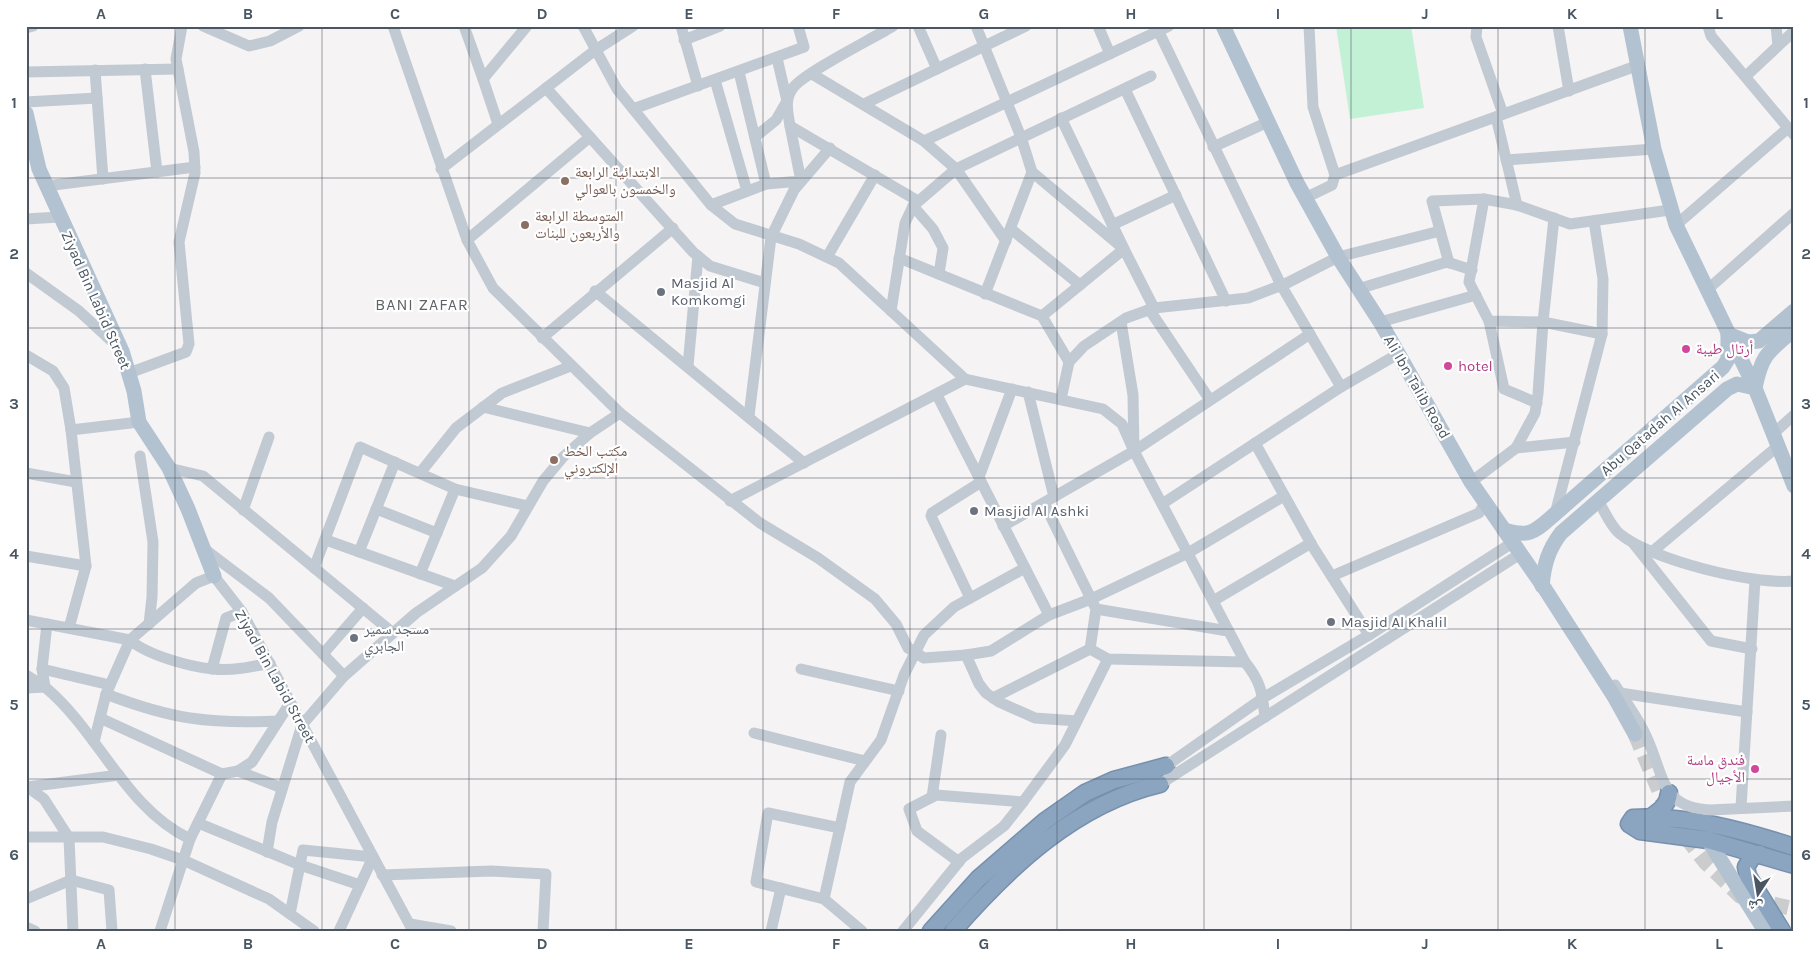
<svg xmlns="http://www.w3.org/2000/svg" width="1820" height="957" font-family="Karla,'Noto Naskh Arabic',sans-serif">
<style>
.green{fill:#c3f1d5}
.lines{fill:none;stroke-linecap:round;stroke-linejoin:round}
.major-tunnel{stroke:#caccce;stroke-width:15;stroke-dasharray:15 8;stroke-linecap:butt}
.highway-casing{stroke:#7690ad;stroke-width:19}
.minor{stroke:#c1cad2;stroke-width:11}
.major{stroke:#b3c2d1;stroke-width:15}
.highway{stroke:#8ba5c1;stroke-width:16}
.grid{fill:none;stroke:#4a5661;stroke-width:1;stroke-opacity:0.55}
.education-dot{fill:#8d6e63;stroke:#fff;stroke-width:2}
.worship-dot{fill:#6b7280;stroke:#fff;stroke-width:2}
.hotel-dot{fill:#d1479c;stroke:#fff;stroke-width:2}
.labels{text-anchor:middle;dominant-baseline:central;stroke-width:4.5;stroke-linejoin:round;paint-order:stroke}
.education-label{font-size:15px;fill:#785e54;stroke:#fff;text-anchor:start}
.worship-label{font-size:15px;fill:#5b616d;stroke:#fff;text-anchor:start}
.street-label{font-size:15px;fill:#4a5661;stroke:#fff}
.hotel-label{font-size:15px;fill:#b23c85;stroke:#fff;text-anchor:start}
.neighbourhood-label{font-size:16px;letter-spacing:1px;fill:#5f6368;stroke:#fff}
.neatline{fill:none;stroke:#4a5661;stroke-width:2}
.grid-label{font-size:16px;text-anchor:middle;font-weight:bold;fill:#4a5661}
</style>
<rect width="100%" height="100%" fill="#f5f3f3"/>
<path class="green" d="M1336 26H1411L1424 108 1350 119Z"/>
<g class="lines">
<path class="major-tunnel" d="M1635 734 1662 798 1685 836 1705 862 1740 896 1794 909"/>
<defs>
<g id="highway">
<path d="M1651 817C1660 811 1668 805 1669 793"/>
<path d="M1794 847C1742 830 1687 815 1633 818L1629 824 1640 831 1708 840 1794 865"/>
<path d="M1760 854 1752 857 1746 867 1748 876 1782 931"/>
<path d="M931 931 978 879 1045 821 1085 793 1114 780 1166 766"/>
<path d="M953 931C1009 867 1075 804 1160 784"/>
</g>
</defs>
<use href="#highway" class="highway-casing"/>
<g class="minor">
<path d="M203 26 249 46 270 41 299 26"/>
<path d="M393 26 467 240 493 288 620 413 760 523 818 558 875 599 896 624 908 648 924 658 966 655"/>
<path d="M464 26 483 79"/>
<path d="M583 26 617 89 711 205 735 224 799 244 839 263 965 379"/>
<path d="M681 26 698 86"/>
<path d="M893 26C874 38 803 73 793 88 784 99 788 113 790 126L918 201"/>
<path d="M918 26 937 69"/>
<path d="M976 26 1021 137 1032 172 1124 249 1154 308"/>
<path d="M1098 26 1110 54"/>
<path d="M1156 26 1281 285 1341 387"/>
<path d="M1309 26 1313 107 1335 175"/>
<path d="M1477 26 1476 37 1503 114"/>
<path d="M1558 26 1569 91"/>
<path d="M1708 26 1711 36 1794 135"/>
<path d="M1776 26 1778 46"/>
<path d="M26 28 33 26"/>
<path d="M684 40 720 26"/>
<path d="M145 69 157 172"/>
<path d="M95 70 103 179"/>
<path d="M26 72 178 69"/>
<path d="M739 72 766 184"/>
<path d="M812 74 924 141 956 169 1006 241"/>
<path d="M1746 76 1794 31"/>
<path d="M715 80 747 191"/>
<path d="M546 88 693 252 710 266 765 283"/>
<path d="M1125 89 1226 301"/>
<path d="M26 102 97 98"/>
<path d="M864 104 1026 26"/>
<path d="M633 109 804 47 798 26"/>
<path d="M1496 117 1517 205 1570 224 1670 210"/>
<path d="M498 124 483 79 527 26"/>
<path d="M755 137 776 120 787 101 777 58"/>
<path d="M924 141 1169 26"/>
<path d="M1213 147 1268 122"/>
<path d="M1506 160 1654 149"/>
<path d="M441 169 594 51 633 26"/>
<path d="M46 186 195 167"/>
<path d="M1305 198 1332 185 1335 175 1636 66"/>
<path d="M1484 199 1469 282 1489 321 1543 322 1602 334"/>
<path d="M711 205 766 184 801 181 790 126"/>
<path d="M913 206 933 229 943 248 939 274"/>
<path d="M26 219 59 217"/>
<path d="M1112 225 1176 195"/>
<path d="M1676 225 1788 128"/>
<path d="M1011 229 1080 285"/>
<path d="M467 240 590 137"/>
<path d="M827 257 875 175"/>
<path d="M899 258 1042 316 1069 362"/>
<path d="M1449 263 1432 201 1484 199 1517 205"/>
<path d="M26 273 79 311 119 348"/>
<path d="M1358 289 1447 262 1472 270"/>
<path d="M1707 290 1794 213"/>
<path d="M595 291 804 463"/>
<path d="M985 294 1032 172"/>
<path d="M1149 309 1210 400"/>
<path d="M891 311 905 223 913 206 956 169 1151 76"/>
<path d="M1042 316 1124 249 1061 118"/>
<path d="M1489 321 1504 389 1537 403"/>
<path d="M1121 322 1133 395 1134 451 1245 662C1261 682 1262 692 1265 717"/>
<path d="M1380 322 1476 295"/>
<path d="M542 338 673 228"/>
<path d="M26 355 53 371 64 388 71 430 86 566 69 628"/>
<path d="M688 366 698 256"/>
<path d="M129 373 186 352 189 344 179 242 195 173 194 152 176 59 182 26"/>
<path d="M1028 392 1054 497"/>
<path d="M937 395 1049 615"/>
<path d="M1061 399 1069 362 1084 346 1126 318 1154 308 1248 298 1285 284 1338 257 1440 231"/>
<path d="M483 407 590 433"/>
<path d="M749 416 771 237 794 190 830 148"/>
<path d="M71 430 139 422"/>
<path d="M1774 433 1794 415"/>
<path d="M1255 443 1313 547 1369 635"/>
<path d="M1516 448 1535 413 1538 394 1543 322 1554 218"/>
<path d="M140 456 153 542 152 597 149 624"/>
<path d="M169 468 203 476 393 633"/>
<path d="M26 473 76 482"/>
<path d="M420 473 456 428 502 393 571 366"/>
<path d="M979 477 1012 389"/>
<path d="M1471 482 1516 448 1575 442"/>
<path d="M730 501 965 379 1103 409 1122 424 1134 451"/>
<path d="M1599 502C1605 512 1611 527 1620 534 1652 560 1752 585 1794 581"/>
<path d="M1162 504 1341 387 1398 354"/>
<path d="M376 509 437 533"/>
<path d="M243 510 269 437"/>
<path d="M1555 514 1602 334 1603 279 1594 221"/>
<path d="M1003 526 1134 451 1310 334"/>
<path d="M326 540 455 586"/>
<path d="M1634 544 1711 641 1752 649"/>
<path d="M203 548 269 598 344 676"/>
<path d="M1653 551 1778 446"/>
<path d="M359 552 395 462"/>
<path d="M26 556 86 566"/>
<path d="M314 568 360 447 455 489 528 506"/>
<path d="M420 574 455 489"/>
<path d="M1332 576 1479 513 1485 503"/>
<path d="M970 598 931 516 932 513 981 482"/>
<path d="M1213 601 1311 543"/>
<path d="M1096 609 1228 631"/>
<path d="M26 620 130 640 196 583 214 576 242 612 413 931"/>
<path d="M47 624 42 669 45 687C99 732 125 808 190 839"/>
<path d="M1090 649 1108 659 1245 662"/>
<path d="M323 654 363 608"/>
<path d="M42 669 110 685"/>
<path d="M212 669 226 618 242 612"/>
<path d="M801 669 899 691"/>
<path d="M26 675 45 687"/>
<path d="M1615 685C1626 702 1639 719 1647 738 1664 775 1661 808 1710 810L1794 806"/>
<path d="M26 688 45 687"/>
<path d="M1620 693 1747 712"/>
<path d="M106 694C171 719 208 724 278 721"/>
<path d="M993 698 1090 649 1096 609 1044 503"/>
<path d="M100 718 222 774 238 771 252 762 290 703"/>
<path d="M1077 721 1035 718 999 702 986 693 979 684 966 655 991 651 1049 615 1091 599 1188 553 1284 496"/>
<path d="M754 733 865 761"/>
<path d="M94 742 106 694 130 640C147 655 190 667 213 669 232 671 251 667 270 663"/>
<path d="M1166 766 1263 698 1369 635 1512 543"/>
<path d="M238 771 282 788"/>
<path d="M1160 784 1520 554"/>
<path d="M26 786 44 799 69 838 73 931"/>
<path d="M27 787 119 775"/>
<path d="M932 797 941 735"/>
<path d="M1741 807 1755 580"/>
<path d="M198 823 300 865 360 885"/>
<path d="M840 828 768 813 756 882 824 899 862 931"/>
<path d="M26 837H103L151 849 183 860 269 899 314 931"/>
<path d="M267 852 272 822 302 725 344 676 416 613 482 568 511 536 543 481 563 457 590 433 620 413"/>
<path d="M959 862 917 831 909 809 936 795 1023 802"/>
<path d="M382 875 491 871 546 874 543 931"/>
<path d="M26 899 71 880 109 890 112 931"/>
<path d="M824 899 850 782 881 740 904 675 924 635 954 607 1025 568"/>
<path d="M290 914 303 850 373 857 339 931"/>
<path d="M410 924 451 931"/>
<path d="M26 927 35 931"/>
<path d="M160 931 190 839 222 774"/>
<path d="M771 931 781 888"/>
<path d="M903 931 962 858 1004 826 1023 802 1065 745 1108 659"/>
</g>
<g class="major">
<path d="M1223 26 1297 183 1338 257 1382 325 1471 482 1545 589 1615 698 1635 734"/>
<path d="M1630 26 1654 149 1676 225 1755 388 1794 486"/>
<path d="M26 113 39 169 122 351 134 391 139 422 169 468 188 509 214 576"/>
<path d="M1728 334 1748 342 1759 341 1794 311"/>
<path d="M1755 388C1762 354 1768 352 1794 330"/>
<path d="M1504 530C1531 538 1535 531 1555 514L1723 367 1728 359V336"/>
<path d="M1542 586C1544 565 1548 550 1561 533L1727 389 1737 384 1755 388"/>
<path d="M1708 840 1765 931"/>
</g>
<use href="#highway" class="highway"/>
</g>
<path class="grid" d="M175 26V931M322 26V931M469 26V931M616 26V931M763 26V931M910 26V931M1057 26V931M1204 26V931M1351 26V931M1498 26V931M1645 26V931M26 178H1794M26 328H1794M26 478H1794M26 629H1794M26 779H1794"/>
<g class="education-dot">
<circle cx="565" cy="181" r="5"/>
<circle cx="525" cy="225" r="5"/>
<circle cx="554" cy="460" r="5"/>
</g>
<g class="worship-dot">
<circle cx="661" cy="292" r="5"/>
<circle cx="974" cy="511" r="5"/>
<circle cx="1331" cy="622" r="5"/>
<circle cx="354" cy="638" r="5"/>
</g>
<g class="hotel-dot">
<circle cx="1686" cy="349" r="5"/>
<circle cx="1448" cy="366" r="5"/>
<circle cx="1755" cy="769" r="5"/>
</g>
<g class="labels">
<g class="education-label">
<text x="575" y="172">الابتدائية الرابعة<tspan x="575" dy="17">والخمسون بالعوالي</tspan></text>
<text x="535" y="216">المتوسطة الرابعة<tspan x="535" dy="17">والأربعون للبنات</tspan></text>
<text x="564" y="451">مكتب الخط<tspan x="564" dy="17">الإلكتروني</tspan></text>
</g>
<g class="worship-label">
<text x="671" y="283">Masjid Al<tspan x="671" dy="17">Komkomgi</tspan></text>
<text x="984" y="511">Masjid Al Ashki</text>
<text x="1341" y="622">Masjid Al Khalil</text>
<text x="364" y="629">مسجد سمير<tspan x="364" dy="17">الجابري</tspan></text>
</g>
<g class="street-label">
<text transform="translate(96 300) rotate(66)">Ziyad Bin Labid Street</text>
<text transform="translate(1417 387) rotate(60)">Ali Ibn Talib Road</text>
<text transform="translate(1660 423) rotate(-41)">Abu Qatadah Al Ansari</text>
<text transform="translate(275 676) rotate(61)">Ziyad Bin Labid Street</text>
</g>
<g class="hotel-label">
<text x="1696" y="349">أرتال طيبة</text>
<text x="1458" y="366">hotel</text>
<text x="1745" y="760" text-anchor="end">فندق ماسة<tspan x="1745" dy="17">الأجيال</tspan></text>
</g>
<g class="neighbourhood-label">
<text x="422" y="304">BANI ZAFAR</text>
</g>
</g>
<rect width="1820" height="957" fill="none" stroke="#ffffff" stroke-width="55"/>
<g transform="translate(1758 894) rotate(192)" stroke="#ffffff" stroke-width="4" paint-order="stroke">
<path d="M0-4L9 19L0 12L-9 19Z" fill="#4a5661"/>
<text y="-8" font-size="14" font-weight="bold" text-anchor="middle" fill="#4a5661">ش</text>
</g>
<rect x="28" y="28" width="1764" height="902" class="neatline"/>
<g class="grid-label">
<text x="101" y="19">A</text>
<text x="248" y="19">B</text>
<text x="395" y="19">C</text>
<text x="542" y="19">D</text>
<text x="689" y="19">E</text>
<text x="836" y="19">F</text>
<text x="984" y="19">G</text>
<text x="1131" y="19">H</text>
<text x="1278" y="19">I</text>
<text x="1425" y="19">J</text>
<text x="1572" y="19">K</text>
<text x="1719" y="19">L</text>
<text x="14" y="108">1</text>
<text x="1806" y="108">1</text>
<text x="14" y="259">2</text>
<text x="1806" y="259">2</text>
<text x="14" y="409">3</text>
<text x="1806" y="409">3</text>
<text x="14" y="559">4</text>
<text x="1806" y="559">4</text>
<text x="14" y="710">5</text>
<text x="1806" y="710">5</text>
<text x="14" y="860">6</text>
<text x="1806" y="860">6</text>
<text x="101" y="949">A</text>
<text x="248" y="949">B</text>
<text x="395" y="949">C</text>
<text x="542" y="949">D</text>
<text x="689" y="949">E</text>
<text x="836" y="949">F</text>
<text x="984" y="949">G</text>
<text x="1131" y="949">H</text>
<text x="1278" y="949">I</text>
<text x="1425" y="949">J</text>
<text x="1572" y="949">K</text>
<text x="1719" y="949">L</text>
</g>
</svg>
